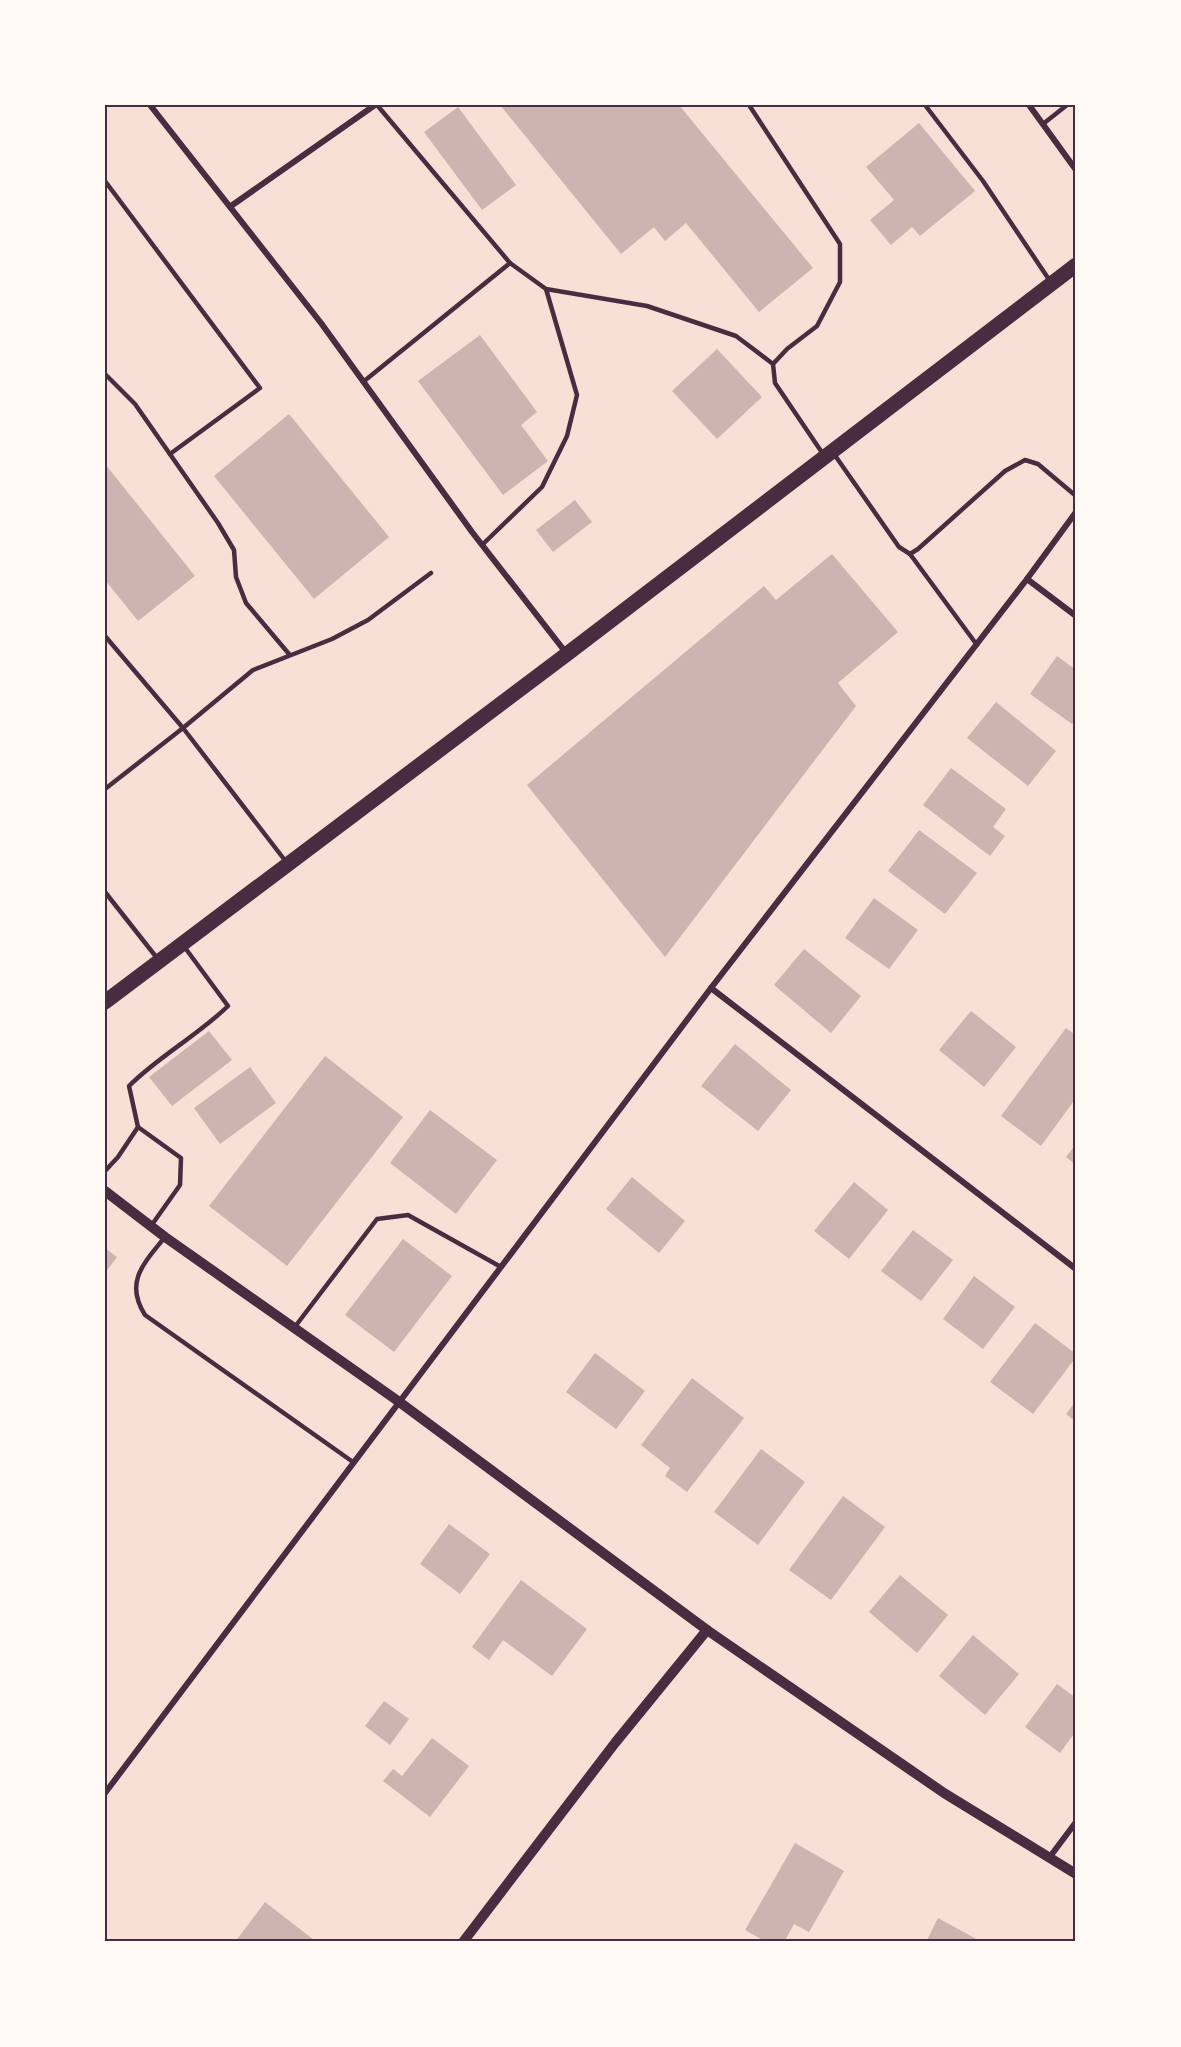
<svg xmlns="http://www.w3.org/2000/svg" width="1181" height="2047" font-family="Inter,sans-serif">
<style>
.building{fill:#ccb4b1}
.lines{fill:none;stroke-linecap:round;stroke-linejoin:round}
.service{stroke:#4a2c40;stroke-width:4.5}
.minor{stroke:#4a2c40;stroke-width:6}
.tertiary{stroke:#4a2c40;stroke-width:10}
.primary{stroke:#4a2c40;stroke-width:15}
.neatline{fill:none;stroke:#4a2c40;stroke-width:2}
</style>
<rect width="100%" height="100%" fill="#f7e1d7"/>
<g class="building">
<path d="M500 105H679L813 268 759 312 686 223 665 241 654 227 621 254Z"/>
<path d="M458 107 516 185 482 210 424 132Z"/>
<path d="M919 123 975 191 920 236 912 227 891 245 870 220 894 200 866 167Z"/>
<path d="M480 335 537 412 521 425 548 461 503 495 418 381Z"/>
<path d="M717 349 762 397 717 439 672 391Z"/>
<path d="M289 414 389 537 314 599 214 476Z"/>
<path d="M105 464 195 576 138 621 105 580Z"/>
<path d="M575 500 592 522 553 552 536 530Z"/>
<path d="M832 554 898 632 838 683 856 706 665 957 527 785 764 586 776 600Z"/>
<path d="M1057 656 1076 670V719L1072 724 1030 694Z"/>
<path d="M996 702 1056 751 1028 786 967 738Z"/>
<path d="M951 768 1006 809 993 827 1005 836 990 856 923 805Z"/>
<path d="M919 830 977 873 945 914 888 871Z"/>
<path d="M874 898 918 930 889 969 845 938Z"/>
<path d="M804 949 861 996 831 1033 774 985Z"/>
<path d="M971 1011 1016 1047 984 1087 939 1050Z"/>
<path d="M1066 1028 1076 1035V1098L1041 1146 1001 1116Z"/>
<path d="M209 1031 232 1060 172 1106 149 1077Z"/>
<path d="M735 1044 791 1090 758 1131 701 1086Z"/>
<path d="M325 1056 403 1117 287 1266 209 1206Z"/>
<path d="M250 1067 276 1103 220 1144 194 1108Z"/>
<path d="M430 1110 497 1160 456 1214 390 1163Z"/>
<path d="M1076 1144V1165L1066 1157Z"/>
<path d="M632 1177 685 1221 659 1253 606 1209Z"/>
<path d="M854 1182 888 1210 849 1259 814 1231Z"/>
<path d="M913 1230 953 1260 921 1301 881 1271Z"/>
<path d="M403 1239 452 1276 394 1352 345 1315Z"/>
<path d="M105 1248 117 1257 105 1273Z"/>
<path d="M974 1276 1015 1307 983 1349 943 1319Z"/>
<path d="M1035 1323 1076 1354V1357L1033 1414 990 1382Z"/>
<path d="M595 1353 645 1391 616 1429 566 1392Z"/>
<path d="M692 1378 744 1418 687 1492 665 1476 670 1468 641 1445Z"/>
<path d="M1076 1401V1422L1066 1414Z"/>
<path d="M761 1449 805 1482 758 1545 714 1512Z"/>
<path d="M843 1496 885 1527 831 1600 789 1570Z"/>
<path d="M449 1524 490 1554 460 1594 420 1564Z"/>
<path d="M900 1575 948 1615 917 1653 869 1612Z"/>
<path d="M521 1580 587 1629 552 1676 503 1640 489 1660 472 1647Z"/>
<path d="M973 1635 1019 1674 985 1715 939 1676Z"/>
<path d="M1057 1684 1076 1698V1731L1060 1753 1025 1727Z"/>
<path d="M384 1701 409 1719 390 1745 365 1726Z"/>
<path d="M432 1738 469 1766 430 1817 383 1781 393 1769 402 1776Z"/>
<path d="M795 1843 844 1871 809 1932 794 1924 784 1942H766L745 1930Z"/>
<path d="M265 1902 314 1940 313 1942H235Z"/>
<path d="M938 1918 982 1942H926Z"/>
</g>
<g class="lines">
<g class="service">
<path d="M749 105 840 244V282L817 326 787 349 773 364 775 383 823 454"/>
<path d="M925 105 983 181 1050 281"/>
<path d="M1043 124 1067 105"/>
<path d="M105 181 260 388 170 454"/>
<path d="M510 263 546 289 647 306 736 336 773 364"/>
<path d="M105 374 135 404 218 523 234 550 236 577 246 603 289 654"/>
<path d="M363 382 510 263 377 105"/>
<path d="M834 454 899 547 910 554 918 549 1005 471 1025 460 1038 464 1076 496"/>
<path d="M482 545 542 487 567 436 577 395 546 289"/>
<path d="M910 554 977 645"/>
<path d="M105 636 183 728 253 670 332 639 368 620 431 573"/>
<path d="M105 789 183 728 287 863"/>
<path d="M105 892 157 958"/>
<path d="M138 1127 181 1158 180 1185 151 1226"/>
<path d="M105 1171 118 1157 138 1127 129 1086C159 1056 197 1036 228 1006L183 945"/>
<path d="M165 1237C144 1263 124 1282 145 1315L353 1462"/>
<path d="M294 1328 377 1219 408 1215 501 1267"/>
</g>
<g class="minor">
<path d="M150 105 321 323 472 532 567 654"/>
<path d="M1029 105 1076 170"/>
<path d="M231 206 375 105"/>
<path d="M1027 579 1076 616"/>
<path d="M711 988 1076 1269"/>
<path d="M105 1793 711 988 1027 579 1076 512"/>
<path d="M1049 1858 1076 1822"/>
</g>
<g class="tertiary">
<path d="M105 1191 165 1237 398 1401 707 1630 944 1793 1076 1874"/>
<path d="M463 1942 615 1743 707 1630"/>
</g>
<path class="primary" d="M105 1002 567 654 1076 265"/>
</g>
<rect width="1181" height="2047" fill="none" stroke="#fffaf5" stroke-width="213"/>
<rect x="106" y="106" width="968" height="1834" class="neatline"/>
</svg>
